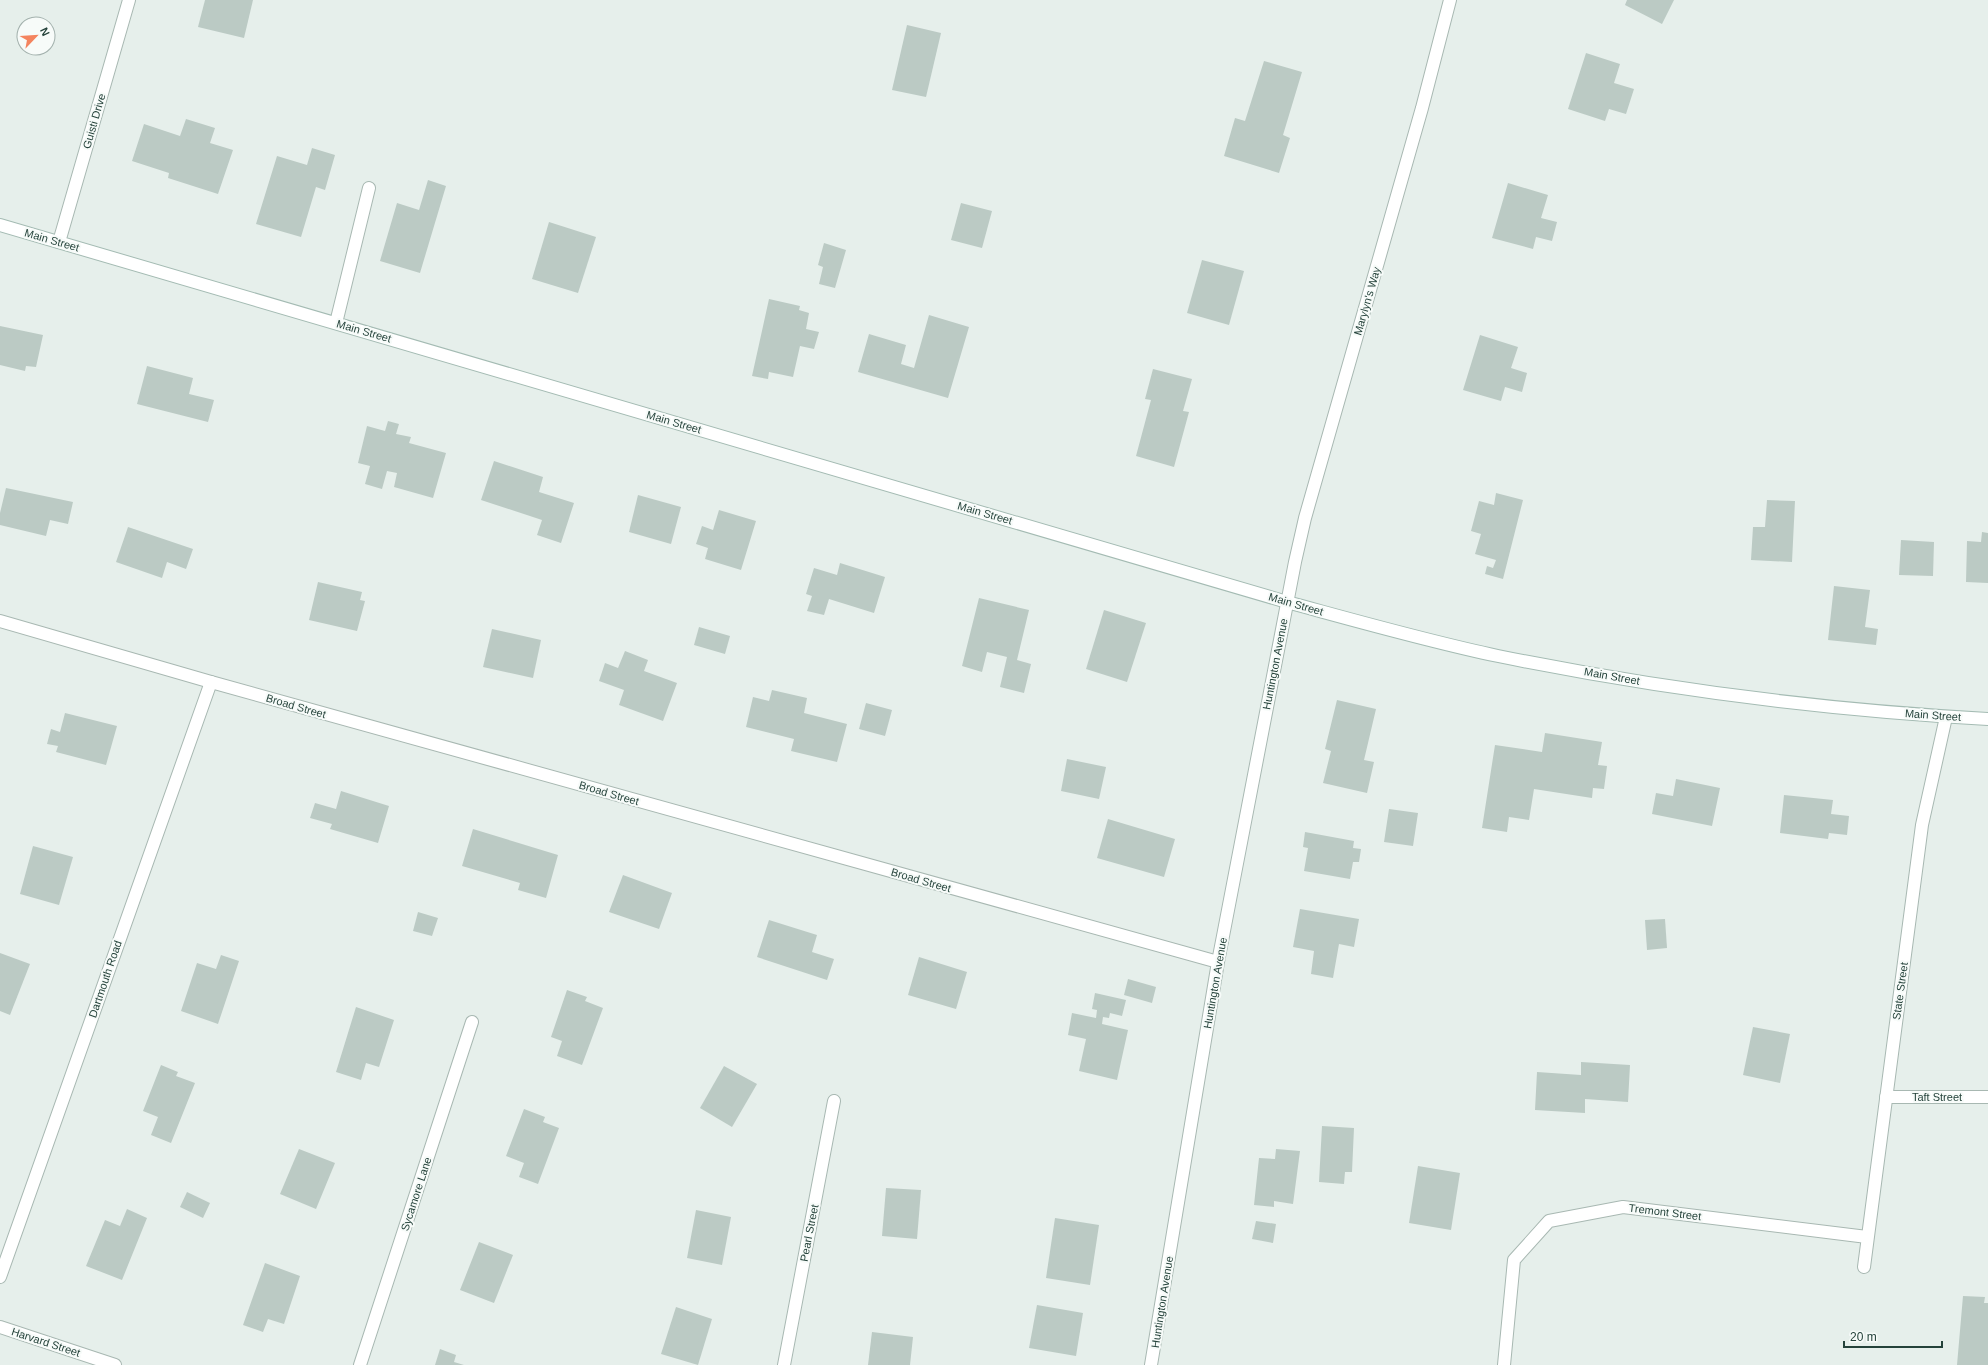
<svg xmlns="http://www.w3.org/2000/svg" width="1988" height="1365" font-family="Arial,sans-serif">
<style>
.building{fill:#bbcac4}
.lines{fill:none;stroke-linecap:round;stroke-linejoin:round}
.lane-casing{stroke:#a8b8b2;stroke-width:14}
.street-casing{stroke:#a8b8b2;stroke-width:14}
.secondary-casing{stroke:#a4bbb3;stroke-width:14}
.lane{stroke:#fff;stroke-width:12}
.street{stroke:#fff;stroke-width:12}
.secondary{stroke:#fff;stroke-width:12}
.labels{text-anchor:middle;dominant-baseline:central;stroke-width:4;stroke-linejoin:round;paint-order:stroke}
.street-label{font-size:11px;fill:#24423a;stroke:#f7fbf9}
</style>
<rect width="100%" height="100%" fill="#e6efeb"/>
<g class="building">
<path d="M205 0H253L244 38 198 27Z"/>
<path d="M1627 0H1674L1662 24 1625 5Z"/>
<path d="M907 25 941 33 926 97 892 90Z"/>
<path d="M1586 53 1620 64 1614 83 1634 89 1626 114 1609 109 1605 121 1568 109Z"/>
<path d="M1264 61 1302 72 1283 135 1290 138 1279 173 1224 156 1235 118 1245 121Z"/>
<path d="M186 119 215 128 210 143 233 150 218 194 168 178 169 173 132 161 144 124 180 136Z"/>
<path d="M312 148 335 155 325 190 316 187 301 237 256 224 277 156 307 165Z"/>
<path d="M428 180 446 186 420 273 380 261 397 203 419 210Z"/>
<path d="M1508 183 1548 195 1541 218 1557 222 1552 241 1536 237 1533 249 1492 238Z"/>
<path d="M961 203 992 211 982 248 951 240Z"/>
<path d="M549 222 596 237 578 293 532 279Z"/>
<path d="M824 243 846 250 835 288 819 284 823 267 818 265Z"/>
<path d="M1202 260 1244 271 1229 325 1187 313Z"/>
<path d="M769 299 800 306 799 310 809 313 806 329 819 332 814 349 800 346 793 377 769 372 768 379 752 376Z"/>
<path d="M929 315 969 327 948 398 858 372 869 334 906 345 901 364 914 368Z"/>
<path d="M0 326 43 335 36 367 26 366 25 371 0 365Z"/>
<path d="M1480 335 1518 347 1511 368 1527 373 1522 392 1505 387 1501 401 1463 390Z"/>
<path d="M147 366 193 378 189 394 214 400 208 422 137 404Z"/>
<path d="M1153 369 1192 379 1183 411 1189 412 1174 467 1136 456 1151 400 1145 399Z"/>
<path d="M388 421 399 424 396 434 411 437 409 443 446 453 433 498 394 487 397 473 387 471 382 489 365 484 370 466 358 463 367 426 385 431Z"/>
<path d="M494 461 543 477 539 492 574 503 561 543 537 535 542 520 481 500Z"/>
<path d="M6 488 73 502 68 524 50 520 46 536 0 525V513Z"/>
<path d="M1496 493 1523 500 1503 579 1485 574 1487 566 1493 568 1496 560 1475 554 1481 534 1471 531 1479 501 1494 505Z"/>
<path d="M638 495 681 507 671 544 629 532Z"/>
<path d="M1767 500 1795 501 1792 562 1751 560 1753 527H1765Z"/>
<path d="M719 510 756 521 741 570 705 559 708 548 696 544 702 526 713 530Z"/>
<path d="M128 527 193 549 186 569 167 562 162 578 116 562Z"/>
<path d="M1982 532 1988 533V583L1966 582 1967 541 1981 542Z"/>
<path d="M1901 540 1934 542 1933 576 1899 575Z"/>
<path d="M840 563 885 577 874 613 829 599 824 615 807 611 812 596 806 594 814 568 837 575Z"/>
<path d="M318 582 362 592 360 600 365 601 357 631 309 620Z"/>
<path d="M1834 586 1870 590 1865 627 1878 629 1876 645 1828 640Z"/>
<path d="M979 598 1029 610 1017 660 1031 664 1024 693 1000 687 1007 657 987 652 982 672 962 666Z"/>
<path d="M1104 610 1146 623 1127 682 1086 669Z"/>
<path d="M699 627 730 636 725 654 694 645Z"/>
<path d="M492 629 541 640 533 678 483 667Z"/>
<path d="M625 651 648 660 644 671 677 683 663 721 619 705 624 690 599 681 605 663 618 668Z"/>
<path d="M772 690 807 698 804 713 847 724 837 762 791 751 794 739 746 727 753 697 769 701Z"/>
<path d="M1337 700 1376 709 1364 760 1374 762 1367 793 1323 783 1331 751 1325 749Z"/>
<path d="M866 703 892 710 885 736 859 729Z"/>
<path d="M65 713 117 726 106 765 56 752 58 746 47 744 51 729 60 732Z"/>
<path d="M1545 733 1602 742 1598 765 1607 766 1604 789 1593 788 1592 798 1534 789 1529 820 1509 817 1507 832 1482 828 1495 745 1542 752Z"/>
<path d="M1067 759 1106 767 1099 799 1061 791Z"/>
<path d="M1676 779 1720 788 1712 826 1652 814 1656 793 1673 796Z"/>
<path d="M341 791 389 806 378 843 330 829 332 824 310 818 315 803 336 809Z"/>
<path d="M1784 795 1833 800 1831 814 1849 816 1847 835 1829 833 1828 839 1780 833Z"/>
<path d="M1389 809 1418 813 1413 846 1384 842Z"/>
<path d="M1108 819 1175 839 1164 877 1097 858Z"/>
<path d="M473 829 558 855 546 898 518 890 520 883 462 866Z"/>
<path d="M1305 832 1354 841 1353 848 1361 849 1359 862H1353L1350 879 1304 871 1308 848 1303 847Z"/>
<path d="M33 846 73 857 59 905 20 894Z"/>
<path d="M623 875 672 893 659 929 609 912Z"/>
<path d="M1300 909 1359 919 1354 947 1339 944 1333 978 1311 974 1314 951 1293 947Z"/>
<path d="M418 912 438 918 432 936 413 931Z"/>
<path d="M1665 919 1667 948 1647 950 1645 920Z"/>
<path d="M769 920 817 935 812 952 834 959 827 980 757 957Z"/>
<path d="M0 953 30 964 10 1015 0 1011Z"/>
<path d="M221 955 239 961 218 1024 181 1011 197 963 216 969Z"/>
<path d="M919 957 967 972 956 1009 908 995Z"/>
<path d="M1128 979 1156 987 1152 1003 1124 995Z"/>
<path d="M567 990 587 997 585 1001 603 1008 582 1065 557 1056 562 1041 551 1037Z"/>
<path d="M1095 993 1126 1000 1122 1016 1110 1013 1109 1018 1103 1017 1102 1024 1128 1030 1117 1080 1079 1071 1086 1039 1068 1035 1072 1013 1096 1018 1097 1010 1092 1009Z"/>
<path d="M356 1007 394 1020 379 1067 366 1063 361 1080 336 1072Z"/>
<path d="M1753 1027 1790 1034 1780 1083 1743 1075Z"/>
<path d="M1581 1062 1630 1065 1628 1102 1585 1099V1113L1535 1110 1537 1072 1581 1075Z"/>
<path d="M161 1065 178 1072 176 1076 195 1083 171 1143 151 1135 158 1117 143 1111Z"/>
<path d="M724 1066 757 1084 732 1127 700 1108Z"/>
<path d="M524 1109 545 1117 543 1122 559 1128 538 1184 519 1177 524 1163 506 1156Z"/>
<path d="M1322 1126 1354 1128 1352 1172H1345L1344 1184 1319 1182Z"/>
<path d="M299 1149 335 1163 316 1209 280 1194Z"/>
<path d="M1276 1149 1300 1151 1293 1204 1274 1201V1207L1254 1205 1259 1158 1275 1159Z"/>
<path d="M1418 1166 1460 1173 1451 1230 1409 1223Z"/>
<path d="M886 1188 921 1190 917 1239 882 1236Z"/>
<path d="M187 1192 210 1203 203 1218 180 1207Z"/>
<path d="M127 1209 147 1218 122 1280 86 1266 105 1220 120 1226Z"/>
<path d="M696 1210 731 1217 722 1265 687 1258Z"/>
<path d="M1055 1218 1099 1225 1090 1285 1046 1278Z"/>
<path d="M1256 1221 1276 1224 1273 1243 1252 1239Z"/>
<path d="M479 1242 513 1255 494 1303 460 1290Z"/>
<path d="M265 1263 300 1276 284 1324 268 1319 263 1332 243 1325Z"/>
<path d="M1963 1296 1985 1297 1984 1303H1988V1365H1957Z"/>
<path d="M1037 1305 1083 1313 1076 1356 1029 1348Z"/>
<path d="M676 1307 712 1319 698 1365 661 1354Z"/>
<path d="M872 1332 913 1337 910 1365H868Z"/>
<path d="M440 1349 456 1355 454 1362 464 1365H435Z"/>
</g>
<g class="lines">
<defs>
<path id="lane" d="M336 323 369 188"/>
<g id="street">
<path d="M59 242 129 0"/>
<path d="M0 621 211 682 1218 962"/>
<path d="M1886 1097H1988"/>
<path d="M1864 1267 1922 825 1946 717"/>
<path d="M0 1277 211 682"/>
<path d="M0 1327 115 1365"/>
<path d="M360 1365 472 1022"/>
<path d="M784 1365 834 1101"/>
<path d="M1151 1365 1218 962 1295 562 1305 518 1422 108 1450 0"/>
<path d="M1504 1365 1514 1260 1549 1221 1623 1207 1867 1237"/>
</g>
<path id="secondary" d="M0 225 1287 602C1357 621 1427 641 1498 656 1660 689 1824 710 1988 719"/>
</defs>
<use href="#lane" class="lane-casing"/>
<use href="#street" class="street-casing"/>
<use href="#secondary" class="secondary-casing"/>
<use href="#lane" class="lane"/>
<use href="#street" class="street"/>
<use href="#secondary" class="secondary"/>
</g>
<g class="labels">
<g class="street-label">
<text transform="translate(94 121) rotate(-74)">Guisti Drive</text>
<text transform="translate(52 240) rotate(16)">Main Street</text>
<text transform="translate(1367 301) rotate(-74)">Marylyn's Way</text>
<text transform="translate(364 331) rotate(16)">Main Street</text>
<text transform="translate(674 422) rotate(16)">Main Street</text>
<text transform="translate(985 513) rotate(16)">Main Street</text>
<text transform="translate(1296 604) rotate(16)">Main Street</text>
<text transform="translate(1275 664) rotate(-79)">Huntington Avenue</text>
<text transform="translate(1612 676) rotate(10)">Main Street</text>
<text transform="translate(296 706) rotate(16)">Broad Street</text>
<text transform="translate(1933 715) rotate(4)">Main Street</text>
<text transform="translate(609 793) rotate(16)">Broad Street</text>
<text transform="translate(921 880) rotate(16)">Broad Street</text>
<text transform="translate(105 979) rotate(-71)">Dartmouth Road</text>
<text transform="translate(1215 983) rotate(-80)">Huntington Avenue</text>
<text transform="translate(1900 991) rotate(-82)">State Street</text>
<text x="1937" y="1097">Taft Street</text>
<text transform="translate(416 1194) rotate(-72)">Sycamore Lane</text>
<text transform="translate(1665 1212) rotate(7)">Tremont Street</text>
<text transform="translate(809 1233) rotate(-79)">Pearl Street</text>
<text transform="translate(1162 1302) rotate(-81)">Huntington Avenue</text>
<text transform="translate(46 1342) rotate(18)">Harvard Street</text>
</g>
</g>
<g transform="translate(36 36) rotate(65)"><circle r="19" fill="#f7fbf9" stroke="#a3b1ad"/>
<path d="M0-3L7 15L0 10L-7 15Z" fill="#f4845f"/>
<text y="-6" font-size="11" font-weight="bold" text-anchor="middle" fill="#24423a">N</text>
</g>
<path d="M1844 1341v6h98v-6" fill="none" stroke="#24423a" stroke-width="2"/>
<text x="1850" y="1341" font-size="12" fill="#24423a" stroke="#f7fbf9" stroke-width="3" paint-order="stroke">20 m</text>
</svg>
